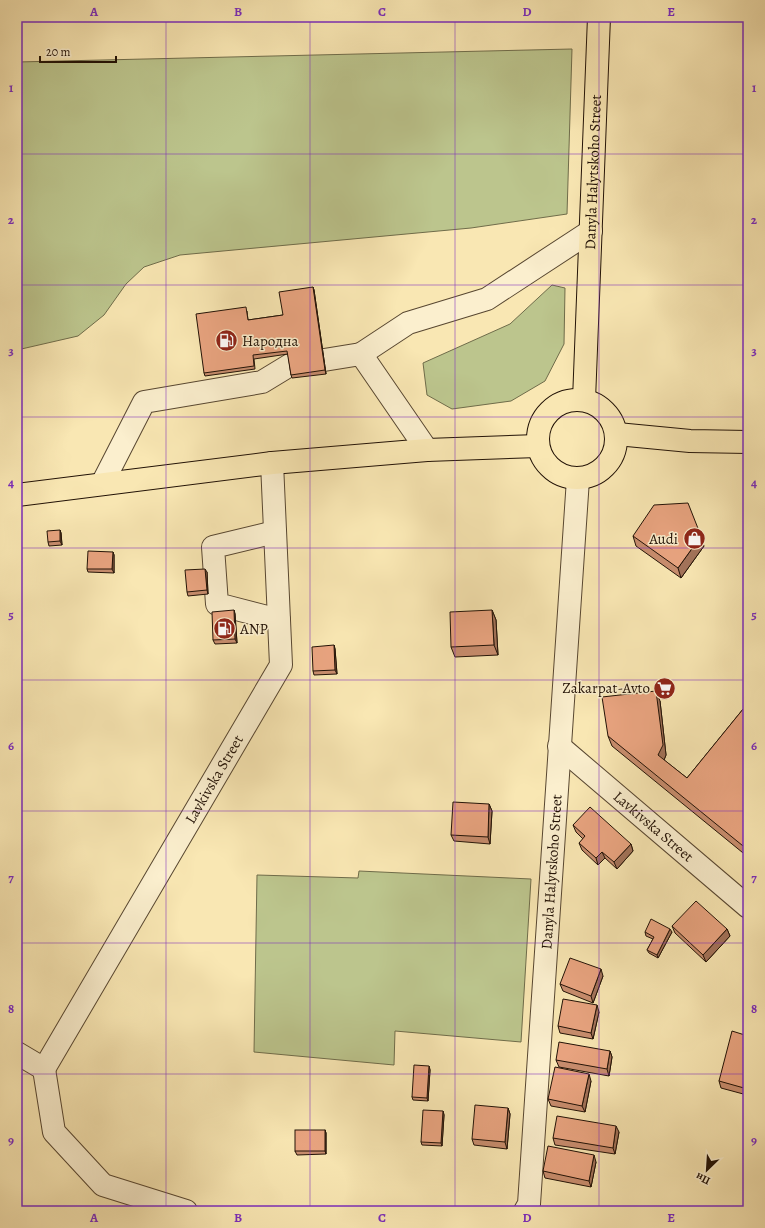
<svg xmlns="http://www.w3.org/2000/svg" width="765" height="1228" font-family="Alegreya,serif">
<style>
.green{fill:#bcc58d;stroke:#6f6c4a}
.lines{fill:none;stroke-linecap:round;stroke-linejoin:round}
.minor-casing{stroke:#584731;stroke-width:24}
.major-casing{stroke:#221206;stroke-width:24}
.highway-casing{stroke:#221206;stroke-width:24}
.minor{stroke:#fbefce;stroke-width:22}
.major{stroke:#f9e7b3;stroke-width:22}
.highway{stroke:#f9e7b3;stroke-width:22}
.wall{fill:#c88d6e;stroke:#221206}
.shaded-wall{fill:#a3735a;stroke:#221206}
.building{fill:#e9a480;stroke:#221206}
.grid{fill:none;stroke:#7b2cbf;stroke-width:1;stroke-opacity:0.55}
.labels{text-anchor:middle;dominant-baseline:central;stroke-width:3;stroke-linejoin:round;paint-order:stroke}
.street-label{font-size:15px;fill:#221206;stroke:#fbefce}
.poi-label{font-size:15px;fill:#221206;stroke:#fbefce;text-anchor:start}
.neatline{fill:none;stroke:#7b2cbf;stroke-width:1.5}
.grid-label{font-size:13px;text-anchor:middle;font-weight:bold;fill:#7b2cbf}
</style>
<rect width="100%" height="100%" fill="#f9e7b3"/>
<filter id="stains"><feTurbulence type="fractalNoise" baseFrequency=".005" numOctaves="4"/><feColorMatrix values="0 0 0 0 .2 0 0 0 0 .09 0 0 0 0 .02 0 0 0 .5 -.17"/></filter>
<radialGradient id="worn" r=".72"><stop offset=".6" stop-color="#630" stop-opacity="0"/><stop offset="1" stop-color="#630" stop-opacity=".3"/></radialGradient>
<g class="green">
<path d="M572 49 567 214 471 228 180 255 144 267 126 284 104 315 78 336 17 350V62Z"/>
<path d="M552 285 565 288 564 344 545 381 511 401 452 409 427 395 423 363 510 324Z"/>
<path d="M359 871 531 879 521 1042 395 1031 394 1065 254 1052 257 875 358 878Z"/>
</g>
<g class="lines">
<defs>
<g id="minor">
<path d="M361 354 408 323 487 299 591 231"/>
<path d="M324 360 361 354 427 450"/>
<path d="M102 484 144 402 262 382 290 365"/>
<path d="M275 532 213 547 217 604 279 620"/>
<path id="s1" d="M559 746 748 907"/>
<path d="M17 1053 44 1069 54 1132 103 1185 186 1211"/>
<path id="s2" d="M44 1069 281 665 272 463"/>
<path id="s3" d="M525 1211 529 1204 578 479"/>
</g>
<g id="major">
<path id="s4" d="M584 400 599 17"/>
</g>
<g id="highway">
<circle cx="577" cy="439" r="39"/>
<path d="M617 434 690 441 748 442"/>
<path d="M17 495 272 463 427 450 538 446"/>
</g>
</defs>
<use href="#minor" class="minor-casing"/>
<use href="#major" class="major-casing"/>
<use href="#highway" class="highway-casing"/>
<use href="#minor" class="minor"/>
<use href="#major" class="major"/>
<use href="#highway" class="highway"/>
</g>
<g class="wall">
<path d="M313 287 314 290 326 374 292 378 291 375 288 354 254 359 255 369 205 376 204 373 247 311 248 320 283 315Z"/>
<path d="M60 530 61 533 62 545 49 546 48 542Z"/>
<path d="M633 536 704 546 681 578 636 546Z"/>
<path d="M113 552 114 555V573L88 572 87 569Z"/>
<path d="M207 572 208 594 188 596 187 592Z"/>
<path d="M234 610 235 614 237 643 215 644 213 640Z"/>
<path d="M492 610 496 620 498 655 455 657 451 647Z"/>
<path d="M334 645 335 649 337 674 314 675 313 671Z"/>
<path d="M660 701 666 755 664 760 687 778 748 703V857L612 746 608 736Z"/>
<path d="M489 804 492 811 490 844 454 841 451 835Z"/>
<path d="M573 825 631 844 633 851 617 869 605 858 598 865 582 850 579 843 583 839 576 832Z"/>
<path d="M672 926 727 929 730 936 706 962 675 933Z"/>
<path d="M645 932H672L658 958 649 953 647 950 653 939 646 936Z"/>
<path d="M603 976 593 1003 563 991 560 984Z"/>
<path d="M599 1012 593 1039 560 1033 558 1026Z"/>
<path d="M748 1036V1091L747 1095 721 1088 719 1081Z"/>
<path d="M610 1051 612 1057 609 1076 559 1067 556 1060Z"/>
<path d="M429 1066 430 1070 428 1101 413 1100 412 1097Z"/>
<path d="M591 1081 585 1112 551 1106 548 1099Z"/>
<path d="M508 1108 510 1114 507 1149 474 1145 472 1139Z"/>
<path d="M443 1111 444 1115 442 1146 422 1145 421 1142Z"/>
<path d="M325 1130 326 1133V1154L297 1155 295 1151Z"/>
<path d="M619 1132 615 1154 555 1145 553 1138Z"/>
<path d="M596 1162 591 1187 545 1178 543 1171Z"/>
</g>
<g class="shaded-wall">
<path d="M313 287 314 290 326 374 325 370Z"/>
<path d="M60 530 61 533 62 545 60 541Z"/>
<path d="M701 536 704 546 681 578 678 568Z"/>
<path d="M113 552 114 555V573L112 569Z"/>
<path d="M205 569 207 572 208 594 207 590Z"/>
<path d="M234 610 235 614 237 643 235 639Z"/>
<path d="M492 610 496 620 498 655 494 645Z"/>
<path d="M334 645 335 649 337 674 335 670Z"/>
<path d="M656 691 660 701 666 755 662 765 658 755Z"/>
<path d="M489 804 492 811 490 844 488 837Z"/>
<path d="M631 844 633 851 617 869 614 862Z"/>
<path d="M602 852 605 858 598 865 596 858Z"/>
<path d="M670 929 672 932 658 958 657 955Z"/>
<path d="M727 929 730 936 706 962 703 955Z"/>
<path d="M601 969 603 976 593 1003 591 996Z"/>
<path d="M597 1005 599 1012 593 1039 591 1033Z"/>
<path d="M610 1051 612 1057 609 1076 607 1069Z"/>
<path d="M429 1066 430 1070 428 1101 427 1098Z"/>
<path d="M589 1074 591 1081 585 1112 582 1106Z"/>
<path d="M748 1075V1091L747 1095 744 1088Z"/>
<path d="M508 1108 510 1114 507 1149 505 1142Z"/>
<path d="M443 1111 444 1115 442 1146 441 1143Z"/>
<path d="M616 1126 619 1132 615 1154 613 1148Z"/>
<path d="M325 1130 326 1133V1154L325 1151Z"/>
<path d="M594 1155 596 1162 591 1187 589 1181Z"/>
<path d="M18 1192 19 1196 17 1199V1193Z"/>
</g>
<g class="building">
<path d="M313 287 325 370 291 375 287 351 253 355 254 366 204 373 196 314 246 307 248 320 283 315 279 292Z"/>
<path d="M688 503 701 536 678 568 633 536 654 505Z"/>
<path d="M60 530V541L48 542 47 531Z"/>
<path d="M88 551 113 552 112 569H87Z"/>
<path d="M205 569 207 590 187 592 185 570Z"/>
<path d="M234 610 235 639 213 640 212 612Z"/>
<path d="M492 610 494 645 451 647 450 612Z"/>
<path d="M334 645 335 670 313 671 312 647Z"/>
<path d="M656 691 663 745 658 755 687 778 748 703V850L608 736 602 697Z"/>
<path d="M453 802 489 804 488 837 451 835Z"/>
<path d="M590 807 631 844 614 862 602 852 596 858 579 843 585 836 573 825Z"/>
<path d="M696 901 727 929 703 955 672 926Z"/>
<path d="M651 919 670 929 657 955 647 950 654 937 645 932Z"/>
<path d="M570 958 601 969 591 996 560 984Z"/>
<path d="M563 999 597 1005 591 1033 558 1026Z"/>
<path d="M732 1031 748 1036V1045L746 1051 748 1052V1075L744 1088 719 1081Z"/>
<path d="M559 1042 610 1051 607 1069 556 1060Z"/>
<path d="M414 1065 429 1066 427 1098 412 1097Z"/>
<path d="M555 1067 589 1074 582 1106 548 1099Z"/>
<path d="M475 1105 508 1108 505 1142 472 1139Z"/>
<path d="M423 1110 443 1111 441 1143 421 1142Z"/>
<path d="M557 1116 616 1126 613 1148 553 1138Z"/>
<rect x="295" y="1130" width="30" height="21"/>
<path d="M548 1146 594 1155 589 1181 543 1171Z"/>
</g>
<path class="grid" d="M166 17V1211M310 17V1211M455 17V1211M599 17V1211M17 154H748M17 285H748M17 417H748M17 548H748M17 680H748M17 811H748M17 943H748M17 1074H748"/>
<defs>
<symbol id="fuel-disc" viewBox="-11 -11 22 22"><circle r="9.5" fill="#8f2418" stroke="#fbefce"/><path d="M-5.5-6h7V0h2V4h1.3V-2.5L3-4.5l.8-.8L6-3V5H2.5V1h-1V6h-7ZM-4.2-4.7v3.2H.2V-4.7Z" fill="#fff"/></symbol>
<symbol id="shop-disc" viewBox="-11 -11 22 22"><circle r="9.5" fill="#8f2418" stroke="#fbefce"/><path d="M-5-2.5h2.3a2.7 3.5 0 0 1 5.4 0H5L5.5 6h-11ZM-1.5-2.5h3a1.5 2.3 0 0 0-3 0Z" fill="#fff"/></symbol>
<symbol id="supermarket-disc" viewBox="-11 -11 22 22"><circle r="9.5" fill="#8f2418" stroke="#fbefce"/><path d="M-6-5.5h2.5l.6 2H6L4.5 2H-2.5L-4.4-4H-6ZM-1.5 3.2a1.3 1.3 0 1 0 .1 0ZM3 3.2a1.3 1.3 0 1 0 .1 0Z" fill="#fff"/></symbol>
</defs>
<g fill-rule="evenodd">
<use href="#fuel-disc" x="214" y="328" width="25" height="25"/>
<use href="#shop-disc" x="682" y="526" width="25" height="25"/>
<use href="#fuel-disc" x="212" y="616" width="25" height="25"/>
<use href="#supermarket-disc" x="652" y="676" width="25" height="25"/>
</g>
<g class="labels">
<g class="street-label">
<text stroke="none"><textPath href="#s4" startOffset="228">Danyla Halytskoho Street</textPath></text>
<text stroke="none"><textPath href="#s2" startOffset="336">Lavkivska Street</textPath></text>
<text stroke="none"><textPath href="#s1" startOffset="124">Lavkivska Street</textPath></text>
<text stroke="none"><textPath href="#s3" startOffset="341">Danyla Halytskoho Street</textPath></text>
</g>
<g class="poi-label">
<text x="242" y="341">Народна</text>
<text x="678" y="539" text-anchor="end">Audi</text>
<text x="240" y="629">ANP</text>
<text x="650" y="688" text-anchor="end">Zakarpat-Avto</text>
</g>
</g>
<rect width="765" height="1228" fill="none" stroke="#f9e7b3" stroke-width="44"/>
<g transform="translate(707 1170) rotate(205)" stroke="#fbefce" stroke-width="3" paint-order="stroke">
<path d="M0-3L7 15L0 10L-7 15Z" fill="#221206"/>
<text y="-6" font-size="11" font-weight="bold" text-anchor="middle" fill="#221206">Пн</text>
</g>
<path d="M40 56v6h76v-6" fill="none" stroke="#221206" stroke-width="2"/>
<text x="46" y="56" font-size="12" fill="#221206" stroke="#fbefce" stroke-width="3" paint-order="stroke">20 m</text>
<rect x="22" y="22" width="721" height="1184" class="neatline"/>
<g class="grid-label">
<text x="94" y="16">A</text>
<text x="238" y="16">B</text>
<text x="382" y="16">C</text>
<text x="527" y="16">D</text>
<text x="671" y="16">E</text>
<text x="11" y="92">1</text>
<text x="754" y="92">1</text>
<text x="11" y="224">2</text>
<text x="754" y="224">2</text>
<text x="11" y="355">3</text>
<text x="754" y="355">3</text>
<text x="11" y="487">4</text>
<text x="754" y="487">4</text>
<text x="11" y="619">5</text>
<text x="754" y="619">5</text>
<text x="11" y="750">6</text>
<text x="754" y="750">6</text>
<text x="11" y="882">7</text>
<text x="754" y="882">7</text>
<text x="11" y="1013">8</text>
<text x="754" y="1013">8</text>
<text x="11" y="1145">9</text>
<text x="754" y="1145">9</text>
<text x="94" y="1222">A</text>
<text x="238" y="1222">B</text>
<text x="382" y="1222">C</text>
<text x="527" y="1222">D</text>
<text x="671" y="1222">E</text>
</g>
<rect width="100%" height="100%" filter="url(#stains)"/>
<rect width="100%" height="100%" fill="url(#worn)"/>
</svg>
